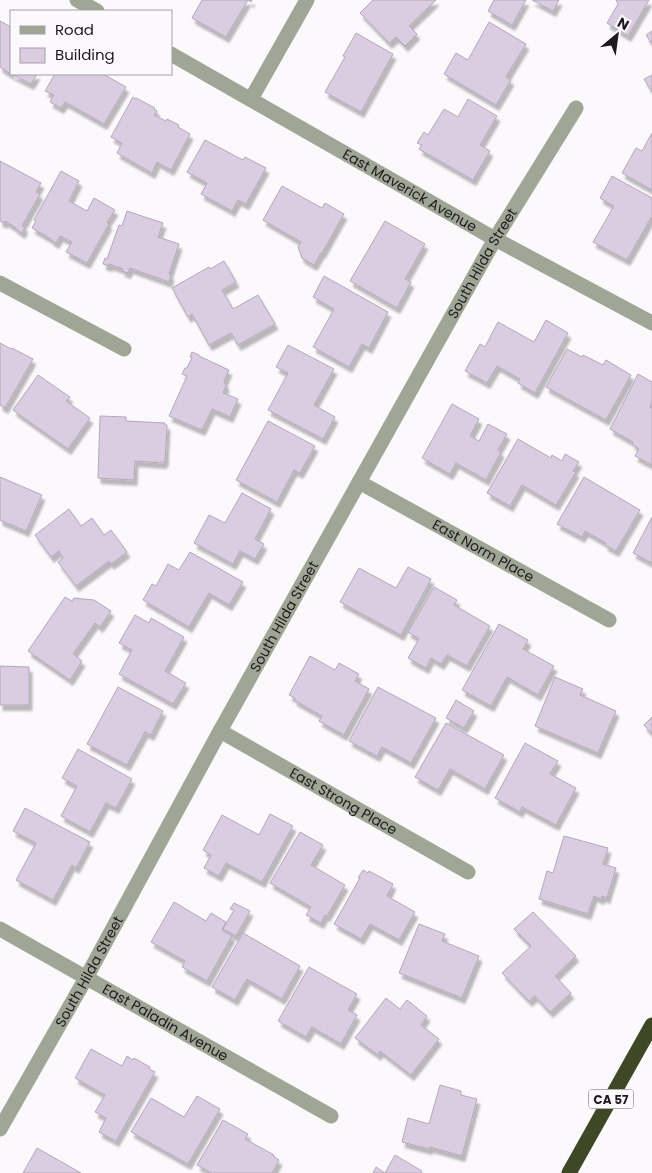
<svg xmlns="http://www.w3.org/2000/svg" width="652" height="1173" font-family="Poppins,sans-serif">
<style>
.building{fill:#dacde1;stroke:#b4a7bb;filter:url(#shadow)}
.lines{fill:none;stroke-linecap:round;stroke-linejoin:round}
.minor{stroke:#a0a695;stroke-width:15}
.highway{stroke:#3e4827;stroke-width:15}
.labels{text-anchor:middle;dominant-baseline:central;stroke-width:4;stroke-linejoin:round;paint-order:stroke}
.shield{fill:#fcf9fd;stroke:#615c62;stroke-width:1}
.shield-label{font-size:12px;font-weight:bold;fill:#1e1920}
.street-label{font-size:14px;fill:#1e1920;stroke:#fcf9fd}
</style>
<defs>
<filter id="shadow"><feDropShadow dx="3" dy="5.5" stdDeviation="1" flood-color="#0004"/></filter>
</defs>
<rect width="100%" height="100%" fill="#fcf9fd"/>
<g class="building">
<path d="M202 0H252L251 2 248 0 226 37 192 18Z"/>
<path d="M373 0H436L409 26 417 34 405 46 396 37 389 43 360 13Z"/>
<path d="M494 0H526L512 25 488 11Z"/>
<path d="M532 0H559L553 11Z"/>
<path d="M616 0H649L628 36 607 23 618 4Z"/>
<path d="M0 21 11 27V74L0 67Z"/>
<path d="M489 22 526 44 506 77 511 80 496 105 444 74 456 53 468 60Z"/>
<path d="M652 31V44L646 35Z"/>
<path d="M356 33 393 54 361 112 325 92 345 57 343 56Z"/>
<path d="M11 74H37L31 84Z"/>
<path d="M55 74H103L126 87 104 124 65 102 61 108 50 102 54 95 45 91Z"/>
<path d="M652 75V92L644 79Z"/>
<path d="M133 97 135 99 136 98 155 108 154 109 157 111 154 115 166 121 167 119 179 125 178 127 190 134 171 170 157 162 152 173 117 153 122 143 111 137Z"/>
<path d="M468 99 497 116 480 145 490 151 473 180 419 149 422 145 417 143 424 132 428 135 444 109 458 117Z"/>
<path d="M652 133V190L622 173 636 148 642 151Z"/>
<path d="M205 140 243 160 245 157 266 168 246 204 238 200 232 211 201 194 207 183 187 172Z"/>
<path d="M0 161 41 183 36 192 40 194 22 226 25 227 22 233 16 229V228L5 221 4 223 0 221Z"/>
<path d="M61 171 79 181 69 201 87 211 94 198 115 210 107 222 109 224 87 263 66 252 72 242 60 236 56 243 51 240V239L32 228 36 221 34 220Z"/>
<path d="M612 176 652 198V216L627 260 593 242 614 206 600 198Z"/>
<path d="M282 186 322 208 325 203 344 214 322 253H321L314 265 302 258 298 247 301 242 263 220Z"/>
<path d="M127 211 163 223 158 237 179 244 169 274 171 275 169 282 130 268 128 273 122 271 123 269 109 264V266L103 264 105 258 107 259 119 225 122 226Z"/>
<path d="M385 221 425 244 405 279 411 282 397 308 350 281Z"/>
<path d="M224 261 236 282 222 290 233 309 258 295 275 324 238 345 231 333 209 345 192 314 188 317 172 288 209 267 210 269Z"/>
<path d="M324 276 388 312 369 348 362 344 349 367 313 347 334 309 313 297Z"/>
<path d="M546 320 568 333 535 393 518 383 520 379 497 366 487 383 465 371 480 344 485 347 498 322 534 342Z"/>
<path d="M0 343 11 349 12 348 33 359 5 408 0 405Z"/>
<path d="M288 345 334 369 314 405 335 417 323 439 268 410 288 373 276 367Z"/>
<path d="M567 349 582 357 583 355 603 365 606 360 631 375 606 420 546 387Z"/>
<path d="M192 352 199 355V356L229 370 224 381 226 386 223 393 238 399 230 417 212 409 202 430 169 416 187 376 182 374 185 368H187L192 357H190Z"/>
<path d="M638 374 652 382V403L650 407 652 409V465L635 456 639 449 632 444 633 442 610 429Z"/>
<path d="M38 375 70 397 66 401 90 418 68 449 13 410Z"/>
<path d="M452 404 479 419 470 436 479 441 488 424 507 434 498 450 501 452 486 480 456 463 450 474 422 458Z"/>
<path d="M100 416 126 417V421L165 423V425H167L165 461H164V463L135 461 134 480 98 478Z"/>
<path d="M268 421 315 446 300 473 294 470 277 502 236 480Z"/>
<path d="M518 439 551 458 552 455 562 461 565 454 579 462 573 471 576 472 556 505 522 485 510 506 487 493Z"/>
<path d="M0 477 42 495 26 531 0 520Z"/>
<path d="M584 477 640 510 616 551 605 545 606 543 585 531 582 537 557 524Z"/>
<path d="M242 493 271 509 255 539 264 544 255 559 240 551 233 564 194 543 209 515 225 523Z"/>
<path d="M69 509 81 526 92 518 104 535 111 530 127 552 111 564 109 561 76 586 58 562 63 558 59 551 51 557 35 535Z"/>
<path d="M652 517V563L633 553Z"/>
<path d="M190 552 243 582 229 605 209 593 189 627 143 600 152 584 156 586 168 564 179 570Z"/>
<path d="M408 567 431 579 401 635 340 602 359 568 396 588Z"/>
<path d="M434 587 457 600 454 605 490 626 467 666 447 655 441 664 431 658 426 668 408 658 419 639 408 632Z"/>
<path d="M65 597 72 601 74 598 94 600 111 611 100 627 95 623 73 654 82 661 70 680 28 651Z"/>
<path d="M135 615 149 623 151 618 184 637 165 671 186 683 173 704 119 674 132 650 119 643Z"/>
<path d="M499 624 528 640 523 649 554 666 538 695 507 677 491 706 462 690Z"/>
<path d="M310 656 335 670 339 663 359 674 355 681 369 689 344 735 319 721 322 716 294 700 295 698 289 695Z"/>
<path d="M0 666 29 667V705H0Z"/>
<path d="M555 677 583 689 580 695 616 711 598 753 535 726Z"/>
<path d="M118 687 163 711 151 735 145 732 127 765 87 744Z"/>
<path d="M378 687 436 718 411 763 382 747 377 756 349 741Z"/>
<path d="M456 700 474 711 464 728 446 718Z"/>
<path d="M652 717V734L644 725Z"/>
<path d="M446 723 504 755 485 789 450 769 438 790 415 777Z"/>
<path d="M525 743 558 761 550 774 576 788 556 825 522 807 520 812 495 798Z"/>
<path d="M78 749 132 779 116 808 106 803 90 832 61 816 77 786 62 778Z"/>
<path d="M25 808 90 842 76 868 72 865 53 900 16 880 36 843 13 831Z"/>
<path d="M270 814 293 826 262 882 226 863 219 876 204 868 211 855 203 850 222 815 259 835Z"/>
<path d="M300 832 323 845 311 865 345 885 327 916 325 915 321 923 306 915 311 907 270 883Z"/>
<path d="M564 836 608 848 603 864 616 868 607 898 602 896 601 899 594 896 588 914 539 899 547 871 553 873Z"/>
<path d="M363 870 368 873 369 871 393 884 387 896 415 912 399 940 370 924 361 939 334 924 360 878H358Z"/>
<path d="M174 902 206 921 211 913 226 922 222 930 232 936 207 981 182 967 185 961 151 942Z"/>
<path d="M234 903 250 911 236 936 223 929 234 910 230 909Z"/>
<path d="M533 912 576 956 555 976 571 993 550 1012 535 996 529 1001 502 973 531 946 514 929Z"/>
<path d="M419 924 445 934 442 941 479 956 462 998 399 973Z"/>
<path d="M243 933 300 966 282 999 247 979 235 1000 212 987Z"/>
<path d="M309 967 357 994 348 1010 357 1015 341 1044 312 1027 306 1037 278 1021Z"/>
<path d="M386 998 400 1009 407 1000 427 1016 421 1025 439 1039 411 1075 380 1051 378 1055 355 1038Z"/>
<path d="M91 1049 122 1066 127 1056 133 1060 134 1058 150 1067 149 1069 155 1072 116 1141 99 1132 106 1118 95 1112 105 1095 75 1078Z"/>
<path d="M440 1085 461 1091V1095L477 1099 462 1156 430 1147 429 1149 402 1142 408 1118 429 1124Z"/>
<path d="M197 1096 220 1109 188 1164 131 1132 151 1098 184 1117Z"/>
<path d="M223 1120 248 1134 245 1139 274 1155 273 1156 279 1160 272 1173H212L197 1165Z"/>
<path d="M37 1148 81 1173H23Z"/>
<path d="M395 1155 422 1171 421 1173H373L376 1167 385 1173Z"/>
</g>
<g class="lines">
<g class="minor">
<path d="M77 0 97 11"/>
<path id="s1" d="M171 54 495 239 652 323"/>
<path d="M251 99 307 0"/>
<path d="M0 283 124 349"/>
<path id="s2" d="M359 482 609 620"/>
<path id="s3" d="M220 731 468 872"/>
<path id="s4" d="M0 929 331 1116"/>
<path id="s5" d="M0 1129 86 978 220 731 495 239 576 108"/>
</g>
<path class="highway" d="M569 1173 652 1025"/>
</g>
<g class="labels">
<rect class="shield" x="588.5" y="1089.5" width="45" height="19" rx="4"/>
<g class="shield-label">
<text x="611" y="1099">CA 57</text>
</g>
<g class="street-label">
<text stroke="none"><textPath href="#s1" startOffset="275">East Maverick Avenue</textPath></text>
<text stroke="none"><textPath href="#s5" startOffset="991">South Hilda Street</textPath></text>
<text stroke="none"><textPath href="#s2" startOffset="142">East Norm Place</textPath></text>
<text stroke="none"><textPath href="#s5" startOffset="586">South Hilda Street</textPath></text>
<text stroke="none"><textPath href="#s3" startOffset="142">East Strong Place</textPath></text>
<text stroke="none"><textPath href="#s5" startOffset="181">South Hilda Street</textPath></text>
<text stroke="none"><textPath href="#s4" startOffset="190">East Paladin Avenue</textPath></text>
</g>
</g>
<rect x="10" y="10" width="162" height="65" fill="#fcf9fd" stroke="#a39fa5"/>
<rect x="20" y="26" width="25" height="8" fill="#a0a695" stroke="#a39fa5"/>
<text x="55" y="35" font-size="15" fill="#1e1920">Road</text>
<rect x="20" y="48" width="25" height="15" fill="#dacde1" stroke="#a39fa5"/>
<text x="55" y="60" font-size="15" fill="#1e1920">Building</text>
<g transform="translate(617 35) rotate(29)" stroke="#fcf9fd" stroke-width="4" paint-order="stroke">
<path d="M0-4L9 19L0 12L-9 19Z" fill="#1e1920"/>
<text y="-8" font-size="14" font-weight="bold" text-anchor="middle" fill="#1e1920">N</text>
</g>
</svg>
